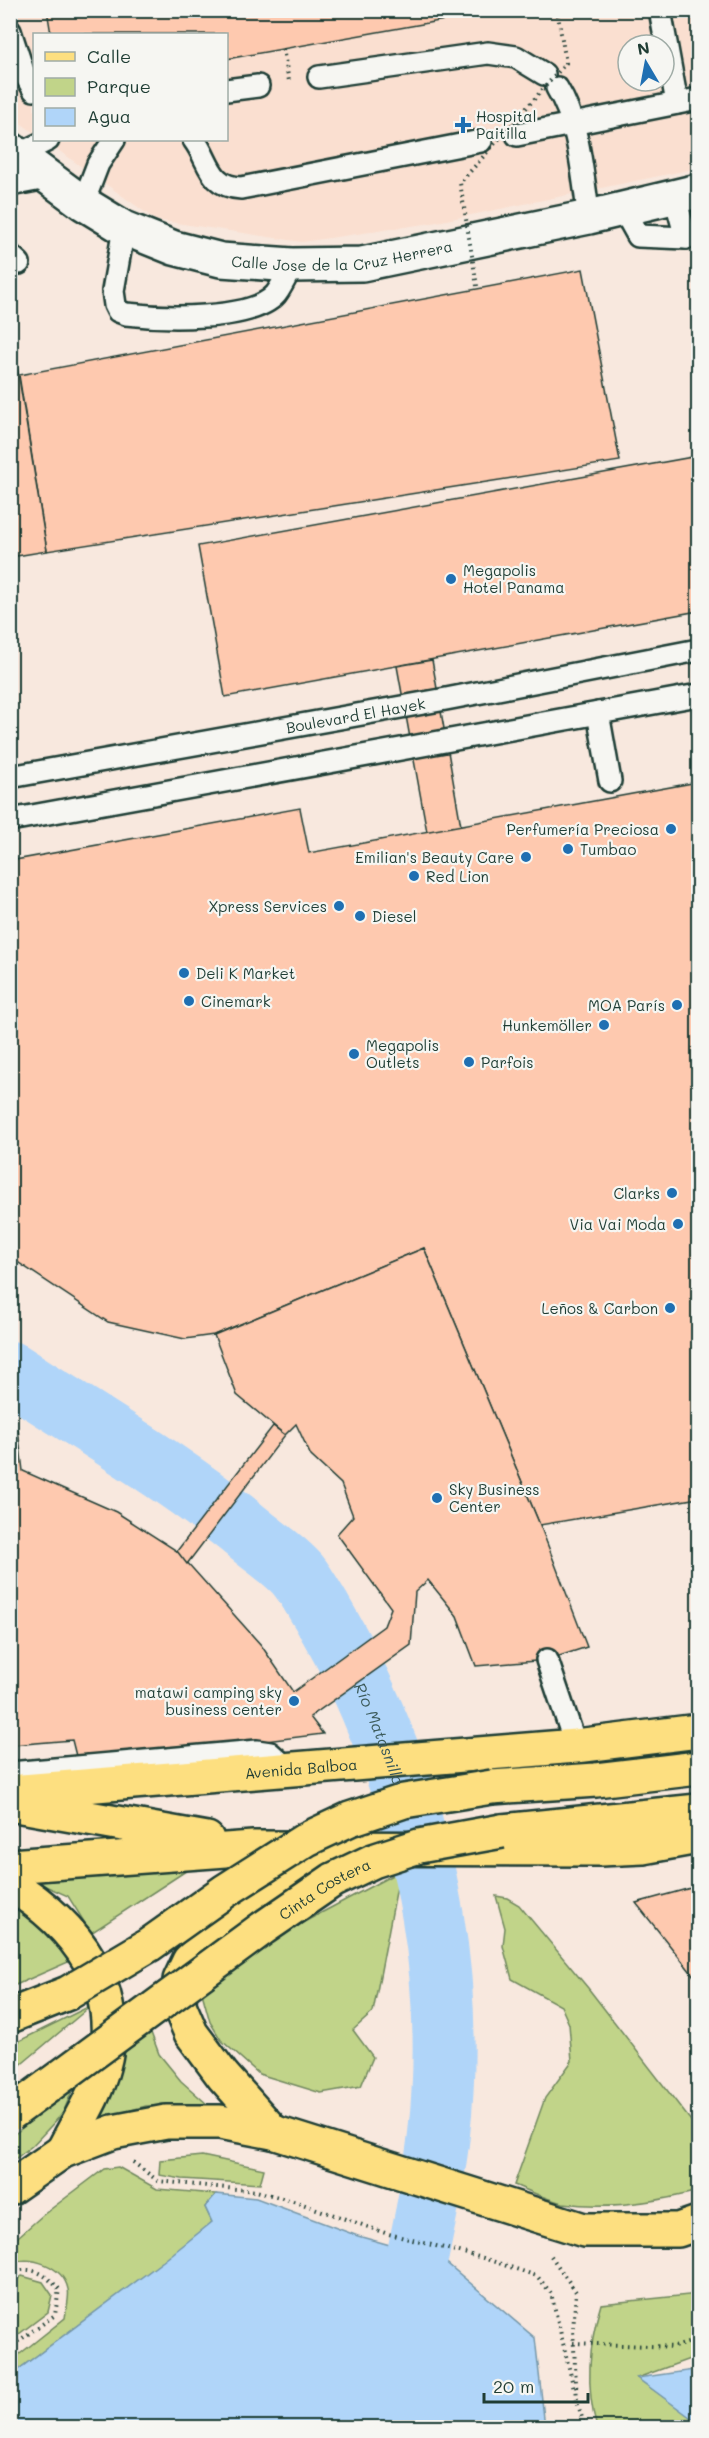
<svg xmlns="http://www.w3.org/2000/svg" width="709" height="2438" font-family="Mali,sans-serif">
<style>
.built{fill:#fadfd0;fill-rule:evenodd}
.green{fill:#c1d489;stroke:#70885e;stroke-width:1.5}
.water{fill:#b0d5f9;stroke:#7698aa;stroke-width:1.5}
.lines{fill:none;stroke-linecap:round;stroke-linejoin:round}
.river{stroke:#b0d5f9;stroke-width:62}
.building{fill:#fec9af;stroke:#1f3d34;stroke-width:1.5}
.lane-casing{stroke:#1f3d34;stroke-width:26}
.secondary-casing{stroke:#1f3d34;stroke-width:38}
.primary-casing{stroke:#1f3d34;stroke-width:38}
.highway-casing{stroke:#1f3d34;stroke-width:38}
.path{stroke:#1f3d34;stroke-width:4;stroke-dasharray:1.5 4.5;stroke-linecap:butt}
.lane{stroke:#f6f6f2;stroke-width:21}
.secondary{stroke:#f6f6f2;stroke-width:33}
.primary{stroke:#fddf80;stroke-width:33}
.highway{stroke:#fddf80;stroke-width:33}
.highway-bridge-casing{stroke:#1f3d34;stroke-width:38;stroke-linecap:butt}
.path-bridge{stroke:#1f3d34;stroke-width:4;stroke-dasharray:1.5 4.5;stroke-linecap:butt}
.highway-bridge{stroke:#fddf80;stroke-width:33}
.poi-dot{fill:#1f6fb2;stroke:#f6f6f2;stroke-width:2}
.labels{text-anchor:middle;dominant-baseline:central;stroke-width:4.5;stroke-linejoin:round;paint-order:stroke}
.poi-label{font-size:15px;fill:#1f3d34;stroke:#f6f6f2;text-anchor:start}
.street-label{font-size:15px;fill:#1f3d34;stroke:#f6f6f2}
.water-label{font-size:16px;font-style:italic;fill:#3c5b5b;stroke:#f6f6f2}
</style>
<rect width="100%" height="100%" fill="#f8e8de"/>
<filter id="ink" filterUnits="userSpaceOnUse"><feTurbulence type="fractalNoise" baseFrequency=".0167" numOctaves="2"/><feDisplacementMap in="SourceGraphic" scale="12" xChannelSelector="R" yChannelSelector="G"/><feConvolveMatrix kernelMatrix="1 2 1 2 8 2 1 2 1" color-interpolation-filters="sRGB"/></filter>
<g filter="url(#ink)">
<path class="built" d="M11 11H698V168L432 223 302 242 156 220 44 140H226V34H34V133L11 116ZM628 45H664V81H628Z"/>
<g class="green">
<path d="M192 1867 91 1933 68 1896 25 1877Z"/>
<path d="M400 1871 373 2012 353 2030 373 2057 361 2086 321 2093 259 2074 221 2040 210 2022 202 1993 289 1930Z"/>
<path d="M496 1896 507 1898 519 1905 588 1988 698 2130V2191C656 2202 606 2209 563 2203 547 2200 530 2191 514 2185L545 2098 572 2061 569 2024 561 2006 512 1979 503 1946 505 1928Z"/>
<path d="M11 1905 32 1915 75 1959 11 1987Z"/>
<path d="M92 2005 11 2073V2045Z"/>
<path d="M150 2030 159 2054 181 2081 207 2104 146 2106 93 2120 117 2057Z"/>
<path d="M74 2086 63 2113 32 2146 11 2162V2137Z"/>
<path d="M202 2156 264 2169 260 2184 182 2179 159 2175 160 2160Z"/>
<path d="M118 2167 157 2189 216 2194 205 2207 212 2222 203 2232 11 2375V2361L65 2318C66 2310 70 2297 68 2289 63 2266 31 2255 11 2263V2243L43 2215 104 2169Z"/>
<path d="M22 2276 43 2282 52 2295 48 2312 11 2340V2284Z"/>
<path d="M698 2294V2356L637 2378 697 2421 698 2427 597 2428C585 2388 589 2343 601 2304Z"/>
</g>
<g class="water">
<path d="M216 2194 256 2198 358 2236 443 2260 535 2338 545 2427H11V2375L166 2259 212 2222 205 2207Z"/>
<path d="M698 2368V2423L637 2378 694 2370Z"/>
</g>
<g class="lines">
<path class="river" id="s1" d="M10 1372C92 1425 179 1475 253 1537 268 1549 286 1561 298 1575 307 1586 314 1600 321 1611 339 1642 356 1673 370 1706 429 1840 455 1988 439 2134 435 2174 426 2214 418 2254"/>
</g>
<g class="building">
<path d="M47 10H501L226 59V34H51Z"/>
<path d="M583 269 620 461 47 551 19 375Z"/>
<path d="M10 323 47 551 10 557Z"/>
<path d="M698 456V611L225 697 198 546Z"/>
<path d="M432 660 461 826 427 832 397 666Z"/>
<path d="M698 782V1498L540 1525 424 1248 214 1335 185 1339 108 1322 10 1257V861L300 808 309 853Z"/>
<path d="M424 1248 540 1525 587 1647 547 1660 476 1666 457 1616 428 1580 415 1592 411 1645 310 1717 323 1734 78 1764 72 1740 12 1745 16 1760 10 1761V1430L18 1429 23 1471 116 1512 177 1551 261 1645 293 1692 384 1626 391 1608 337 1534 353 1516 341 1484 311 1456 296 1424 285 1435 237 1395 214 1335Z"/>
<path d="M273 1426 285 1435 187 1564 177 1551Z"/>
<path d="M698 1886V1981L636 1903Z"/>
</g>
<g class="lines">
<defs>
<g id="lane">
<path d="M660 10 677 103"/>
<path d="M10 31 23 71 34 90"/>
<path d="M319 77 488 53 516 57 544 74"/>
<path d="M557 88C580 125 582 174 589 217"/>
<path d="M226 90 258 86"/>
<path d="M517 135 698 99"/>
<path d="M194 140C210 161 208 186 241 188L481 141"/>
<path d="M11 158 48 140"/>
<path d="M10 185 47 178"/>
<path d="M675 197 686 238"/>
<path d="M83 203 98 164 114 140"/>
<path d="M623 209 638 236 686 238 698 234"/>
<path d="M124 228 113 291 115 305 118 311 126 314C160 318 252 322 276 294 282 286 287 275 292 265"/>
<path d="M10 255 19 263"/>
<path d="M598 713 610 781"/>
<path id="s2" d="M10 777 446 699 698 650"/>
<path d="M10 820 698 695"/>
<path d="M547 1660 576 1746"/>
<path d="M10 1773 257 1751 270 1753 289 1770"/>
</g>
<g id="secondary">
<path id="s3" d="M10 149 83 203 124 228 174 248 221 260 292 265 362 264 589 217 698 191"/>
</g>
<g id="primary">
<path id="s4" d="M10 1792 576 1746 698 1731"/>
<path d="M10 1804 207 1839"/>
<path d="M10 1866 253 1848 600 1849 643 1847 698 1837"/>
<path d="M273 2132 223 2076 191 2033 179 2005 180 1980 189 1961 209 1942 269 1895 343 1849"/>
</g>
<g id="highway">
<path d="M492 1787 596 1780 698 1768"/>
<path d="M502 1831 698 1811"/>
<path d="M10 1884C75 1924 125 1987 103 2067 96 2095 76 2125 63 2151"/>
<path d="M10 2188 63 2151 113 2132 166 2122H220L273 2132 584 2230H678L698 2223"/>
</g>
</defs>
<use href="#lane" class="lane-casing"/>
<use href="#secondary" class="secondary-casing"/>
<use href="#primary" class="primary-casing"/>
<use href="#highway" class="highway-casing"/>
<g class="path">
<path d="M283 49 289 81"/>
<path d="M133 2162 158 2181 256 2191 297 2202 385 2233 483 2258 537 2276 551 2293 574 2389"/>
<path d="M10 2230 19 2222"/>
<path d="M551 2256 576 2292 573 2330 577 2401 585 2428"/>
<path d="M10 2273C32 2265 44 2273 59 2289L55 2315 10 2347"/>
<path d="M573 2343 674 2347 698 2340"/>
</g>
<use href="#lane" class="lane"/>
<use href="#secondary" class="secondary"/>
<use href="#primary" class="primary"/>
<use href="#highway" class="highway"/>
<defs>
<g id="highway-bridge">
<path d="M10 2016 68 1993 149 1945 225 1891 307 1839 350 1819 404 1801 492 1787"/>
<path id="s5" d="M10 2114 263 1928 333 1880 373 1861 419 1846 502 1831"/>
</g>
</defs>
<use href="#highway-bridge" class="highway-bridge-casing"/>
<path class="path-bridge" d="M477 286 460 183 566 63 557 10"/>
<use href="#highway-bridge" class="highway-bridge"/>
</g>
</g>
<g class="poi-dot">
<path d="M460 116h6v6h6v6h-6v6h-6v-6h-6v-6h6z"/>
<circle cx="451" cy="579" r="6"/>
<circle cx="671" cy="829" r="6"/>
<circle cx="568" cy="849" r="6"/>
<circle cx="526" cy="857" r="6"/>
<circle cx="414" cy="876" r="6"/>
<circle cx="339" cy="906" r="6"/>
<circle cx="360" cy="916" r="6"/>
<circle cx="184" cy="973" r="6"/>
<circle cx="189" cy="1001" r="6"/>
<circle cx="677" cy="1005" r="6"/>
<circle cx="604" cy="1025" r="6"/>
<circle cx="354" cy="1054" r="6"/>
<circle cx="469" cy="1062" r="6"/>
<circle cx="672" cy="1193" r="6"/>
<circle cx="678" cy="1224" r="6"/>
<circle cx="670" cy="1308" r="6"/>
<circle cx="437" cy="1498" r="6"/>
<circle cx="294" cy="1701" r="6"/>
</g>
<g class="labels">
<g class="poi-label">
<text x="476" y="116">Hospital<tspan x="476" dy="17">Paitilla</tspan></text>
<text x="463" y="570">Megapolis<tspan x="463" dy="17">Hotel Panama</tspan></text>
<text x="659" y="829" text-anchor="end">Perfumería Preciosa</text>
<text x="580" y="849">Tumbao</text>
<text x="514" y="857" text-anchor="end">Emilian's Beauty Care</text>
<text x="426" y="876">Red Lion</text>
<text x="327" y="906" text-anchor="end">Xpress Services</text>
<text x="372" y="916">Diesel</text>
<text x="196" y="973">Deli K Market</text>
<text x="201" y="1001">Cinemark</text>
<text x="665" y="1005" text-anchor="end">MOA París</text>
<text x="592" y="1025" text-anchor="end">Hunkemöller</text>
<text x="366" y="1045">Megapolis<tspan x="366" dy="17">Outlets</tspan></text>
<text x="481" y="1062">Parfois</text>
<text x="660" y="1193" text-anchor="end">Clarks</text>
<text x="666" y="1224" text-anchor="end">Via Vai Moda</text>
<text x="658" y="1308" text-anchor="end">Leños &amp; Carbon</text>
<text x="449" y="1489">Sky Business<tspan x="449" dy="17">Center</tspan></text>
<text x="282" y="1692" text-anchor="end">matawi camping sky<tspan x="282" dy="17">business center</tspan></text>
</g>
<g class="street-label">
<text stroke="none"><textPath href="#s3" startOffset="363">Calle Jose de la Cruz Herrera</textPath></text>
<text stroke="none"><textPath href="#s2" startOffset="351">Boulevard El Hayek</textPath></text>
<text stroke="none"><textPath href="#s4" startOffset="292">Avenida Balboa</textPath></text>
<text stroke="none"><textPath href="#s5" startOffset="387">Cinta Costera</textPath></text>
</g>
<g class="water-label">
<text stroke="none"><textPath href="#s1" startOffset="532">Río Matasnillo</textPath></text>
</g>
</g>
<rect width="709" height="2438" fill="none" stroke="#f6f6f2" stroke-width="36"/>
<rect x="18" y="18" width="673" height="2402" fill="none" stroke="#1f3d34" stroke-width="2" filter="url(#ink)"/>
<rect x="33" y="33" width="195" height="108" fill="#f6f6f2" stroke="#a0aca6" stroke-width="1.5"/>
<rect x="45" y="52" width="30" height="9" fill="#fddf80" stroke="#a0aca6" stroke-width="1.5"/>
<text x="87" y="63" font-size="18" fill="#1f3d34">Calle</text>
<rect x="45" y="78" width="30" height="18" fill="#c1d489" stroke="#a0aca6" stroke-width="1.5"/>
<text x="87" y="93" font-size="18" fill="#1f3d34">Parque</text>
<rect x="45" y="108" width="30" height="18" fill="#b0d5f9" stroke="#a0aca6" stroke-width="1.5"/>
<text x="87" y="123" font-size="18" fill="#1f3d34">Agua</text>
<g transform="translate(646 63) rotate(350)"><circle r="28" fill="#f6f6f2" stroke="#a0aca6" stroke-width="1.5"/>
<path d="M0-4.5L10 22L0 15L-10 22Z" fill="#1f6fb2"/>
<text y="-9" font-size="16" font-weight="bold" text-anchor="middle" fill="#1f3d34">N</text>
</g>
<path d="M484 2393v9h104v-9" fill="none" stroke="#1f3d34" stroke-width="3"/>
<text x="493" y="2393" font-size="18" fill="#1f3d34" stroke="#f6f6f2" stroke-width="4.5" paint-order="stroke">20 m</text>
</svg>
